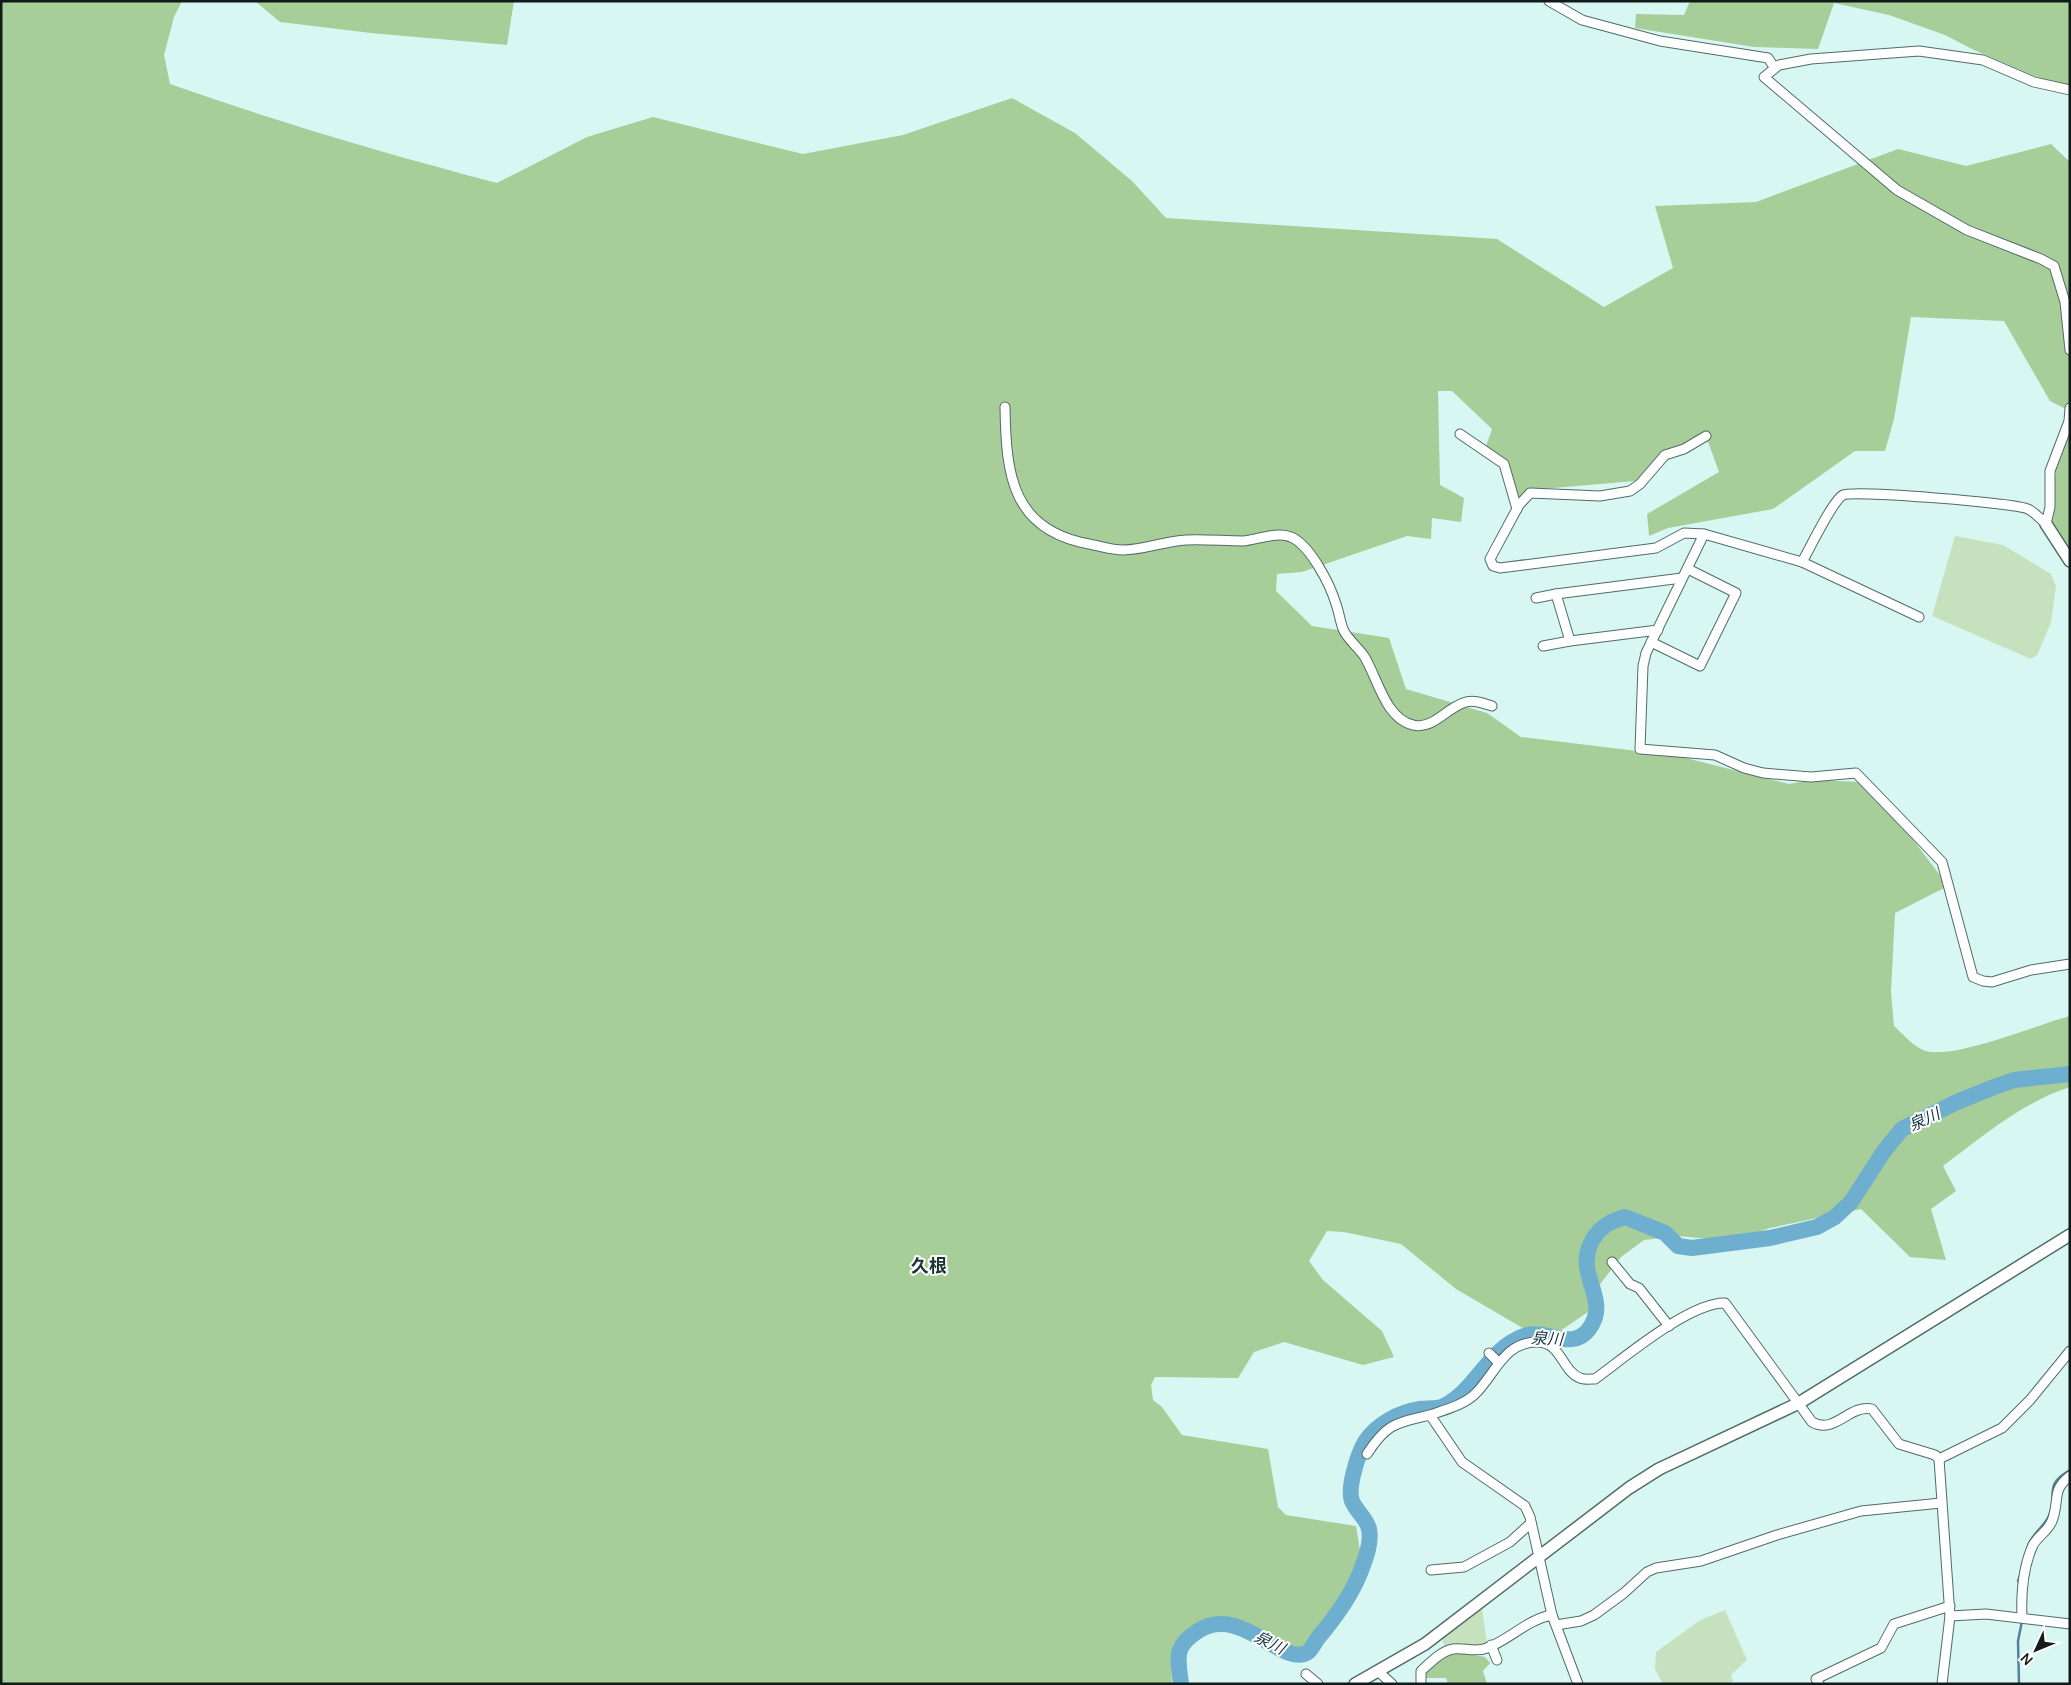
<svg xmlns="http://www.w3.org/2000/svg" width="2071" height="1685" font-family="Manrope,'Noto Sans JP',sans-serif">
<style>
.green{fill:#c6e1bd}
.forest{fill:#a7cd99}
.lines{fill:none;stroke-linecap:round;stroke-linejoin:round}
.stream{stroke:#528399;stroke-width:2.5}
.river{stroke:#6eafcf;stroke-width:16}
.minor-casing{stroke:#506c67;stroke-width:11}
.tertiary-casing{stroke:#506c67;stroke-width:14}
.minor{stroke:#fff;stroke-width:9}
.tertiary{stroke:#fff;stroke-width:11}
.labels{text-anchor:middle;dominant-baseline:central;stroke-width:4;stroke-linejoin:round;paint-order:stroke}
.water-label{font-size:16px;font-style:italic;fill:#143240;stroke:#fff}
.quarter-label{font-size:18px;font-weight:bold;fill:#1b3632;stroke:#fff}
</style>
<rect width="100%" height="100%" fill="#d8f7f2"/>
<g class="green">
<path d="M1955 536 2003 545 2051 574 2056 586 2051 623 2037 655 2031 659 1932 616Z"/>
<path d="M1482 1608 1487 1644 1470 1652 1445 1648 1442 1638Z"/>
<path d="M1725 1610 1747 1660 1731 1675 1733 1681 1728 1684H1663L1655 1669 1656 1652 1699 1621Z"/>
</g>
<g class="forest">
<path d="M1 1H182L174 17 164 55 170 84C277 122 387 154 497 183L587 137 653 117 803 154 903 135 1012 98 1075 133 1132 181 1166 218 1497 239 1604 307 1673 268 1655 206 1756 202 1898 149 1966 166 2051 144 2070 162V411L2050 401 2004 321 1911 317 1894 419 1885 451H1855L1773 509 1668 528 1649 536 1647 514 1719 472 1706 436 1635 481 1530 490 1517 498 1507 465 1485 449 1492 429 1452 391H1438L1440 485 1464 498 1461 522 1432 518 1431 539 1407 536 1302 572 1277 574 1276 591 1312 626 1389 638 1406 689 1487 713 1521 737 1678 756 1789 784 1811 780 1861 782 1902 825 1948 886 1895 913 1891 992 1894 1026C1904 1035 1917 1051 1931 1052 1966 1055 2033 1026 2070 1016V1087C2023 1102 1982 1137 1943 1166L1956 1191 1931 1209 1946 1260 1910 1257 1861 1209 1770 1228 1730 1241 1678 1236 1644 1240 1621 1257 1601 1283 1588 1312 1557 1333 1526 1330 1456 1289 1401 1244 1344 1232 1327 1231 1309 1261 1323 1280 1382 1331 1394 1357 1363 1365 1284 1342 1254 1352 1238 1378 1155 1377 1151 1385 1153 1400 1162 1407 1182 1435 1268 1449 1278 1507 1286 1515 1356 1526 1360 1550 1349 1602 1310 1648 1286 1650 1236 1621 1203 1622 1175 1646 1171 1663 1172 1684H1Z"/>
<path d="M255 1H514L507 45 371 33 280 22Z"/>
<path d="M1690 1H2070V91L1974 50 1945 35 1889 15 1834 3 1818 49 1754 47 1635 28 1636 14 1684 15Z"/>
<path d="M2070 432V553L2051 519 2056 469Z"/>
<path d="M1455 1651 1485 1657 1490 1663 1483 1671 1487 1684H1448L1446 1678H1424L1423 1669Z"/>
</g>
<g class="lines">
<g class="stream">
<path d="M2028 1546C2032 1533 2046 1526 2050 1513 2057 1492 2044 1485 2070 1470"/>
<path d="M2018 1581 2021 1573"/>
<path d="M2019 1684 2018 1641 2022 1621"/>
</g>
<path class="river" d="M1181 1684C1178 1658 1173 1647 1198 1631 1240 1603 1284 1669 1308 1652 1312 1649 1315 1642 1318 1638 1334 1619 1351 1596 1360 1573 1365 1560 1372 1543 1369 1529 1367 1519 1356 1511 1352 1501 1347 1488 1358 1454 1365 1442 1376 1424 1400 1412 1420 1409 1428 1408 1437 1409 1444 1406 1476 1390 1489 1348 1524 1336 1546 1328 1572 1352 1589 1329 1612 1298 1572 1275 1593 1239 1601 1226 1611 1221 1625 1217L1665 1233 1678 1246 1692 1248 1770 1238 1817 1227 1835 1217 1851 1202 1884 1151 1902 1129 1957 1102 1994 1087 2014 1080 2070 1074"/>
<defs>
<g id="minor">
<path d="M1549 1 1582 20 1660 41 1768 58 1774 67"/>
<path d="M2070 90 2034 82 1983 60 1919 51 1811 59 1779 65 1764 77 1897 190 1967 230 2041 259 2054 266 2065 302 2070 350"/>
<path d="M1005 407C1006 475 1012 530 1089 544 1100 546 1112 550 1123 550 1144 550 1165 541 1186 540 1204 539 1224 541 1243 541 1256 540 1278 531 1291 537 1310 545 1330 584 1336 604 1339 612 1340 621 1343 629 1347 639 1358 647 1364 656 1377 676 1385 719 1413 725 1432 730 1446 709 1463 703 1473 699 1483 703 1492 706"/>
<path d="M1460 434 1504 464 1517 509"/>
<path d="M1706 436 1684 449 1665 455 1640 484 1630 491 1600 496 1530 493 1519 505 1490 559 1493 566 1500 568 1656 548 1684 533 1704 534 1802 562 1919 617"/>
<path d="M1704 534 1646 653 1643 666 1640 749 1715 755 1744 768 1763 773 1811 777 1856 773 1942 862 1973 977 1983 981 1992 982 2031 970 2070 964"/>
<path d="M1802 562C1809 550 1833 500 1843 495 1854 490 2015 503 2028 509 2034 512 2041 519 2046 524L2050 507V471L2069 421 2070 408"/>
<path d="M1536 598 1556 594"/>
<path d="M1658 630 1570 641 1556 594 1682 578"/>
<path d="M1651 642 1700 666 1736 593 1688 569"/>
<path d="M1543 646 1570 641"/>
<path d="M1612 1262 1630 1284 1639 1288 1669 1326"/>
<path d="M1489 1353 1498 1362"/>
<path d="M1367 1454C1387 1423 1396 1423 1430 1415"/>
<path d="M1939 1459 2002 1428 2030 1400 2070 1351"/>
<path d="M1431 1570 1464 1567 1510 1542 1531 1523"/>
<path d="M1950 1616 1986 1614 2070 1624"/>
<path d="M2022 1617C2021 1594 2023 1567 2033 1545 2038 1536 2048 1531 2052 1521 2060 1501 2051 1490 2070 1476"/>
<path d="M1556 1625 1581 1621 1594 1615 1624 1593 1647 1572 1656 1568 1701 1561 1777 1535 1861 1511 1941 1503"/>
<path d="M1491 1645 1497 1660"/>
<path d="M1379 1672 1392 1684"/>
<path d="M1306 1674 1318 1684"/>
<path d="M1421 1684V1671C1430 1663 1441 1651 1453 1649 1464 1647 1474 1653 1487 1648 1509 1640 1528 1619 1552 1615"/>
<path d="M1578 1684 1552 1615 1530 1517 1525 1506 1462 1462 1430 1415C1444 1410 1464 1405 1475 1394 1495 1375 1504 1341 1538 1342 1562 1343 1561 1370 1580 1378 1584 1380 1591 1379 1595 1379 1624 1358 1690 1302 1725 1303L1812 1422C1835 1435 1849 1404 1872 1409L1899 1444 1935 1455 1939 1459 1950 1616 1942 1684"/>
<path d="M1819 1684 1816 1679 1881 1648 1894 1624 1950 1606"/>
</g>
<g id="tertiary">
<path d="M2046 524 2070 561"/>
<path d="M1355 1684 1425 1644 1629 1488 1659 1469 1799 1403 2070 1235"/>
</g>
</defs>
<use href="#minor" class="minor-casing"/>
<use href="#tertiary" class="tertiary-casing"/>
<use href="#minor" class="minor"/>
<use href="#tertiary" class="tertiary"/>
</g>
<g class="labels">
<g class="water-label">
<text transform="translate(1924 1119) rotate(-25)">泉川</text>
<text transform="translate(1547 1338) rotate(3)">泉川</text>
<text transform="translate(1270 1642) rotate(26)">泉川</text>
</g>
<g class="quarter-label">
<text x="929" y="1265">久根</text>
</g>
</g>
<rect width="2071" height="1685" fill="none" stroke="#101b1a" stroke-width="5"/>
<g transform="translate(2036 1650) rotate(226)" stroke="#ffffff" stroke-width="4" paint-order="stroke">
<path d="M0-4L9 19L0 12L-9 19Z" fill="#101b1a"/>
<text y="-8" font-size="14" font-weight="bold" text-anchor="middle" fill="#101b1a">N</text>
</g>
</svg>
